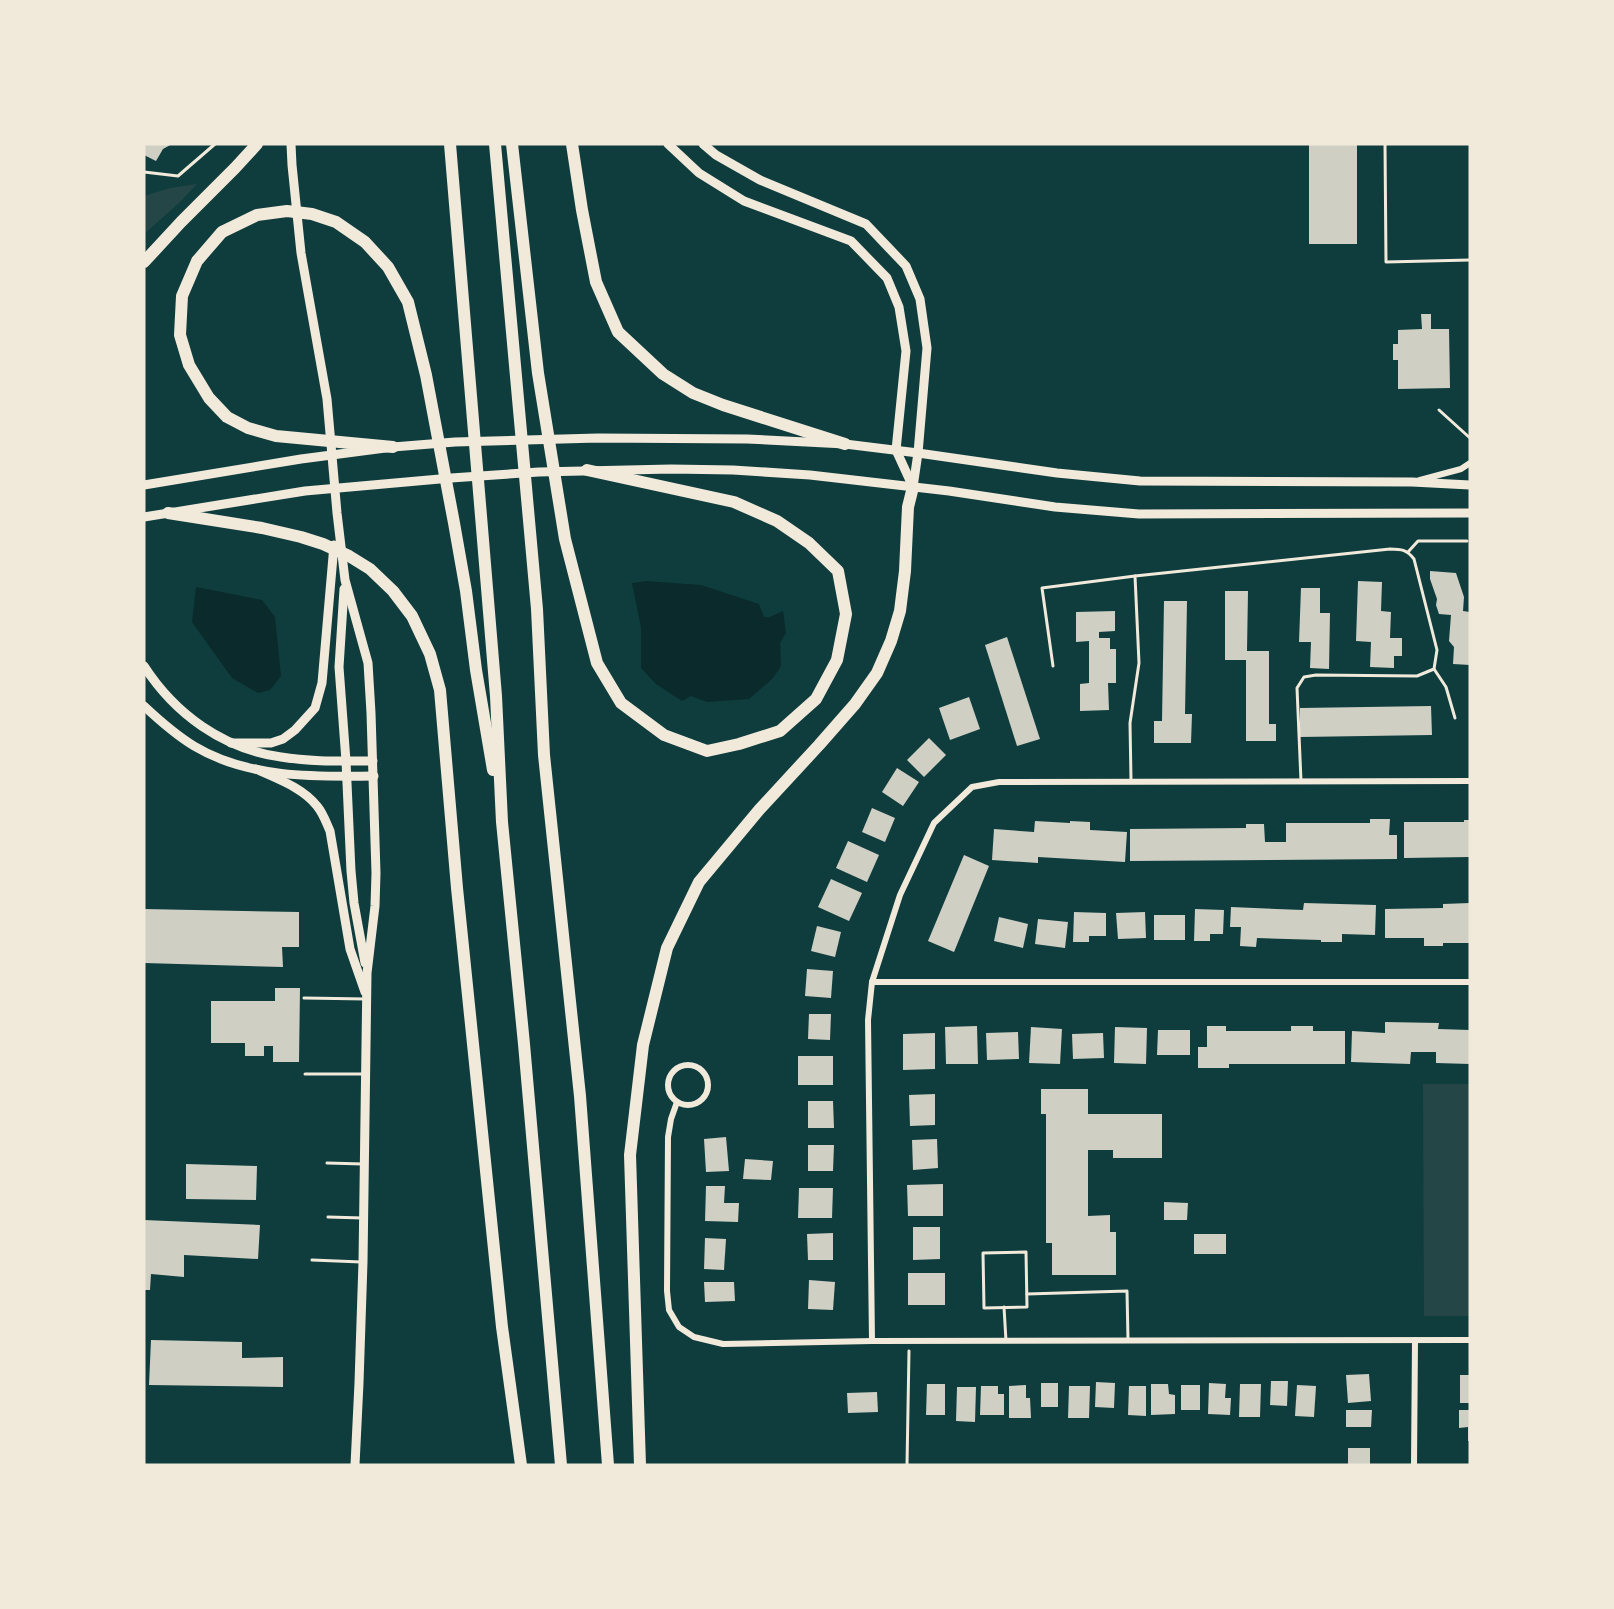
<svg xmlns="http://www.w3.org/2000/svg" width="1614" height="1609" font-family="'Varela Round',sans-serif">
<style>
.green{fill:#244646}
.water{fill:#0a2a2b}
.building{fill:#cfcfc3}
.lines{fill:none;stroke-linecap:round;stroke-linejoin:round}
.path{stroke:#f1e9da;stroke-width:3}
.service{stroke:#f1e9da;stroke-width:3}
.minor{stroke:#f1e9da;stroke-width:6}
.secondary{stroke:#f1e9da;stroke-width:9}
.motorway{stroke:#f1e9da;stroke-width:12}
</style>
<rect width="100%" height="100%" fill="#0f3d3e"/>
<g class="green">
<path d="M197 184 179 203 144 234V196L170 188Z"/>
<path d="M1423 1084H1470V1316H1424Z"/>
</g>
<g class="water">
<path d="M646 581 701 585 759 604 764 617H770L783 611 786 633 780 643 781 666 773 678 749 699 707 702 691 696 682 701 656 684 641 668V628L632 583Z"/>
<path d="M196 587 262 600 275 617 281 676 270 690 258 693 232 678 192 622Z"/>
</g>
<g class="building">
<path d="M144 144H172L163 149 156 161 144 155Z"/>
<rect x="1309" y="144" width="48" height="100"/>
<path d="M1421 314H1431V329H1449L1450 388 1398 389V360H1393V344H1398V330L1422 329Z"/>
<path d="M1430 571 1456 573 1464 597 1463 611 1470 612V665L1453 664 1454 647 1449 641 1451 615 1439 614 1436 605 1437 599 1430 579Z"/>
<path d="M1358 581 1382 582 1381 611 1391 612 1390 638H1402V656H1394V668L1370 667 1371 642 1356 641Z"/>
<path d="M1301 588H1320V613H1330L1329 669 1310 668 1311 642H1299Z"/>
<path d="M1225 591H1248L1247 651H1269V724H1276V741H1246V660H1225Z"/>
<path d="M1164 601H1187L1185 714H1192L1191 743H1154V721H1162Z"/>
<path d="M1115 611V631L1099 632V638H1110V649H1116V683H1108L1109 710 1080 711V684L1089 683V641L1076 642V612Z"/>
<path d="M1007 637 1040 739 1017 746 985 645Z"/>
<path d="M969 697 980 729 950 740 939 708Z"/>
<path d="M1431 706 1432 735 1300 737V708Z"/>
<path d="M929 738 946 755 924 777 907 760Z"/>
<path d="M897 768 919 782 903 806 882 792Z"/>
<path d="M872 808 895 818 885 842 862 832Z"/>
<path d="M1370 819H1390L1389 835H1397V859L1130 861V829L1246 828V824H1264L1265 842H1286V823H1370Z"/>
<path d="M1464 820H1470V857L1404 858V822H1464Z"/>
<path d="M1035 821 1070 823V821L1090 822V830L1127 832 1125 862 1038 857V863L992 860 994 829 1034 832Z"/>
<path d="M848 841 879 855 867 882 836 868Z"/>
<path d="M964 855 989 866 954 952 928 941Z"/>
<path d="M831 879 862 893 849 921 818 907Z"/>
<path d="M1304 903 1376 905 1375 935 1342 934V942H1321V940L1257 938 1256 947 1240 946 1241 927H1230L1231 907 1303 910Z"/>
<path d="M1470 903V943H1443V946H1424V938H1385V909L1443 908V904Z"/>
<path d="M144 909 299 912V947H282L283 967 144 963Z"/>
<path d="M1195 909 1224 910 1223 934H1210V941H1194Z"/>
<path d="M1074 912 1106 913V936H1089V942H1073Z"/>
<path d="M1145 912 1146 938 1118 939 1116 913Z"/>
<rect x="1154" y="915" width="31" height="25"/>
<path d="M999 917 1028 924 1023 948 994 941Z"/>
<path d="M1038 919 1068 922 1065 948 1035 944Z"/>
<path d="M817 926 841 932 835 957 811 951Z"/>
<path d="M807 969 833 971 831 998 805 996Z"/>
<path d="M275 988H300L299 1062H273V1046H264V1056H245V1043H211V1001H275Z"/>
<path d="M809 1014H831L830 1040 808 1039Z"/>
<path d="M1385 1022 1439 1023 1438 1029 1470 1030V1064L1436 1063V1052H1411L1410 1064 1351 1062 1352 1031 1385 1033Z"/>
<path d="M977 1026 978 1064H946L945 1027Z"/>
<path d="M1207 1026H1226V1031H1291V1026H1313V1031H1345V1064H1229V1068H1198V1047H1207Z"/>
<path d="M1031 1027 1062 1029 1060 1064 1029 1063Z"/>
<path d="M1115 1027 1147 1028 1146 1064 1114 1063Z"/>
<path d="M1158 1030H1190V1055H1157Z"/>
<path d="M1018 1032 1019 1059 987 1060 986 1033Z"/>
<path d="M935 1033V1069L903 1070V1034Z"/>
<path d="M1103 1033 1104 1058 1073 1059 1072 1034Z"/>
<rect x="798" y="1056" width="35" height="29"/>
<path d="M1041 1089H1088V1114H1162V1158H1113V1150H1088V1216L1110 1215V1232H1116V1275H1052V1243H1046V1114H1041Z"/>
<path d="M935 1094V1125L910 1126 909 1095Z"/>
<path d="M808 1101H833L834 1128H808Z"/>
<path d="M726 1137 729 1171 706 1172 704 1139Z"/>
<path d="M937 1139 938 1168 913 1170 912 1140Z"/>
<path d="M808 1145H834L833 1171H808Z"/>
<path d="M745 1159 773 1161 771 1180 743 1179Z"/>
<path d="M186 1164 257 1166 256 1200 186 1199Z"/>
<path d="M943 1184V1216H908L907 1185Z"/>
<path d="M706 1186H725L724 1203H739L738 1222 705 1221Z"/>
<path d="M799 1188H833L832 1218H798Z"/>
<path d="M1164 1202 1188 1203 1187 1220H1164Z"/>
<path d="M144 1220 260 1225 258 1259 184 1255V1277L151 1274 150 1290H144Z"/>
<path d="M913 1227H940V1259L913 1260Z"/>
<path d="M833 1233V1260H808L807 1234Z"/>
<rect x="1194" y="1234" width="32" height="20"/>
<path d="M705 1238 726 1239 724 1270 704 1269Z"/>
<rect x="908" y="1273" width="37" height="32"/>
<path d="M809 1280 835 1282 833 1310 808 1309Z"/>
<path d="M704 1282H734L735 1301 705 1302Z"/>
<path d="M151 1340 242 1342V1358L283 1357V1387L149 1385Z"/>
<path d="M1369 1374 1371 1401 1348 1403 1346 1375Z"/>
<rect x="1460" y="1375" width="10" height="28"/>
<path d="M1271 1381H1288L1287 1406 1270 1405Z"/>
<path d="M1096 1382 1115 1383 1114 1408 1095 1407Z"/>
<rect x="1041" y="1383" width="17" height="24"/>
<path d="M1209 1383 1226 1384 1225 1398H1231L1230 1415 1208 1414Z"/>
<path d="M927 1384H945V1415H926Z"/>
<path d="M1151 1384H1168L1169 1394 1175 1395V1414L1151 1415Z"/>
<path d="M1240 1384H1261L1260 1417H1239Z"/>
<path d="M1026 1385V1398H1030L1031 1418H1009V1386Z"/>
<rect x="1181" y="1385" width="19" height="25"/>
<path d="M1297 1385 1316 1386 1314 1417 1295 1416Z"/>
<path d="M981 1386H998V1394H1004V1415H980Z"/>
<path d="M1069 1386H1090L1089 1418H1068Z"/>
<path d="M1129 1386H1146V1416L1128 1415Z"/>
<path d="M957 1387H976L975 1422 956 1421Z"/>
<path d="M877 1392 878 1412 848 1413 847 1393Z"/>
<path d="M1346 1410H1372L1371 1427H1346Z"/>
<path d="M1459 1410H1470V1441H1468V1427L1459 1428Z"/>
<rect x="1348" y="1448" width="22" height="17"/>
</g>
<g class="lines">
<g class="path">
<path d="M1439 410 1470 438"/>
<path d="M907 1465 909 1351"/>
</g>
<g class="service">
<path d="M1385 144 1386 262 1470 260"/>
<path d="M144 172 178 176 215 144"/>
<path d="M1408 552 1418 541H1467"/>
<path d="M1053 666 1042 588 1135 576"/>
<path d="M1434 669 1446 687 1455 718"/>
<path d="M1131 780 1130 723 1139 663 1135 576 1390 549C1402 549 1407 550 1414 559L1437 650 1434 669 1417 676 1316 675 1304 677 1297 688 1301 781"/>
<path d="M304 998 366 999"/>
<path d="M305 1074H363"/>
<path d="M327 1163 363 1164"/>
<path d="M328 1217 363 1218"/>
<path d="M1026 1252 1027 1307 984 1308 983 1253Z"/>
<path d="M312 1260 361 1262"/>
<path d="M1027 1294 1127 1291 1128 1340"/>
<path d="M1004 1307 1006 1341"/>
</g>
<g class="minor">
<path d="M1420 480 1461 469 1470 463"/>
<path d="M872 982H1470"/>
<circle cx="688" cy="1085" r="20"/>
<path d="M677 1102 671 1119 668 1137 667 1291 669 1310 679 1327 694 1337 723 1344 872 1341 1470 1340"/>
<path d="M872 1341 868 1020 872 982 900 895 934 823 972 787 999 782 1470 781"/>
<path d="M1414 1465 1415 1340"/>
</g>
<g class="secondary">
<path d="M291 144 292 165 301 253 327 399 337 513 345 580 368 663 371 713 376 873 375 906 367 973 363 1262 359 1383 355 1465"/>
<path d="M668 144 699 173 744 201 851 241 887 278 899 307 906 351 896 450 913 487"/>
<path d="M703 144 716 155 760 180 866 224 906 266 920 299 927 348 918 453 913 487"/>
<path d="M144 485 301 459 393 447 455 442 598 438 747 439 845 444 918 453 1057 473 1140 481 1412 482 1470 485"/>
<path d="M144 517 305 491 451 478 539 472 671 469 733 470 810 475 949 491 1055 507 1139 514 1470 513"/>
<path d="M344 589 339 667 346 761 351 871 354 903 365 963"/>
<path d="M144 666C175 714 223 749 281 757 311 762 342 761 373 761"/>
<path d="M144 706C160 721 176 735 194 746 247 778 314 777 374 776"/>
<path d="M231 743H271L283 739 295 730 315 708 322 683 334 545"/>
<path d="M256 769C277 779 302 787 317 806 323 813 326 822 330 831L350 949 365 992"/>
</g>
<g class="motorway">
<path d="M450 144 496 696 502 822 524 1044 561 1465"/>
<path d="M495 144 537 609 544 755 580 1096 608 1465"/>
<path d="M512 144 538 373 565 539 597 663 621 703 664 735 707 751 739 744 780 731 816 699 837 660 846 614 838 571 809 543 777 521 734 502 587 470"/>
<path d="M572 144 582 210 596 282 618 332 663 374 693 393 723 405 845 444"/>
<path d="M144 262 181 222 235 168 257 144"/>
<path d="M393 447 276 436 248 428 227 417 209 398 189 365 180 335 182 296 197 261 222 232 257 215 287 211 312 214 336 222 365 242 388 267 408 302 426 375 454 523 466 591 476 670 493 770"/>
<path d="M168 513 262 528 301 537 323 544 349 556 370 569 393 591 412 616 430 654 440 690 457 888 502 1327 521 1465"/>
<path d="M640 1465 630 1155 643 1045 667 948 699 882 759 810 819 745 855 704 877 673 891 641 900 611 905 571 908 507 913 487"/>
</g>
</g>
<rect width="1614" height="1609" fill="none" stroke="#f1e9da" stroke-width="291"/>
</svg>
